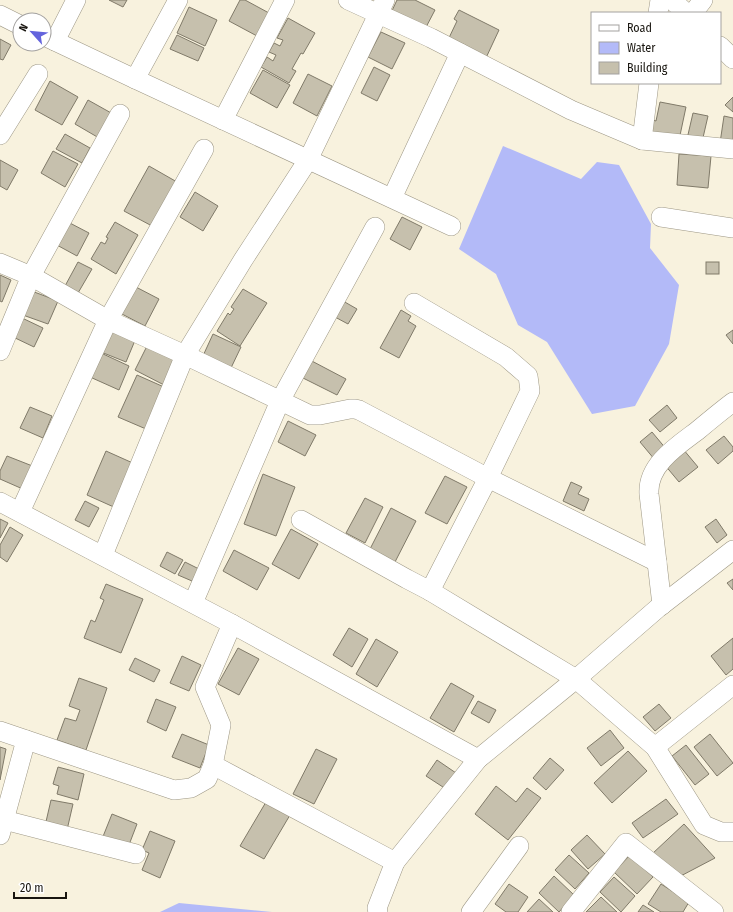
<svg xmlns="http://www.w3.org/2000/svg" width="733" height="912" font-family="'Fira Sans Condensed',sans-serif">
<style>
.water{fill:#b3baf8}
.building{fill:#c6c0ad;stroke:#807a69}
.lines{fill:none;stroke-linecap:round;stroke-linejoin:round}
.minor-casing{stroke:#9d9785;stroke-width:20}
.minor{stroke:#fff;stroke-width:19}
</style>
<rect width="100%" height="100%" fill="#f8f2de"/>
<g class="water">
<path d="M503 146 581 179 597 162 619 165 651 224 650 248 679 285 669 344 635 406 592 414 547 342 518 325 496 274 459 249Z"/>
<path d="M179 903 272 912H160Z"/>
</g>
<g class="building">
<path d="M109 0H127L123 7Z"/>
<path d="M240 0H245L269 13 257 36 229 21Z"/>
<path d="M397 0H415L435 10 424 31 390 15Z"/>
<path d="M189 7 217 20 205 46 177 33Z"/>
<path d="M459 10 499 30 485 60 447 42 457 21 454 19Z"/>
<path d="M288 18 315 33 303 54 301 53 292 69 296 71 289 83 261 67 267 57 273 61 276 55 269 52 274 43 280 46 283 40 277 38Z"/>
<path d="M381 32 405 43 392 69 368 57Z"/>
<path d="M177 35 204 48 198 61 170 49Z"/>
<path d="M0 39 11 45 3 60 0 59Z"/>
<path d="M374 67 390 75 377 101 361 93Z"/>
<path d="M263 70 290 85 277 108 250 93Z"/>
<path d="M308 74 332 86 317 116 293 103Z"/>
<path d="M50 81 78 97 62 125 35 110Z"/>
<path d="M733 97V112L725 105Z"/>
<path d="M88 100 113 114 99 138 75 124Z"/>
<path d="M660 102 686 107 679 140 650 134 653 120 656 121Z"/>
<path d="M693 113 708 116 702 142 687 139Z"/>
<path d="M724 116 733 118V145L720 143Z"/>
<path d="M65 134 90 148 82 163 56 149Z"/>
<path d="M53 151 78 164 65 187 41 173Z"/>
<path d="M679 154 711 156 708 188 677 185Z"/>
<path d="M0 160 18 170 7 190 0 186Z"/>
<path d="M149 166 177 182 152 226 124 211Z"/>
<path d="M195 192 218 206 203 231 180 217Z"/>
<path d="M402 217 422 227 410 250 390 239Z"/>
<path d="M66 221 89 233 77 256 55 244Z"/>
<path d="M115 222 138 235 116 274 91 259 101 242 105 244 108 238 106 237Z"/>
<path d="M78 262 92 269 78 293 65 286Z"/>
<rect x="706" y="262" width="13" height="12"/>
<path d="M0 275 11 280 2 302 0 301Z"/>
<path d="M134 286 159 299 145 326 120 313Z"/>
<path d="M243 289 267 303 240 346 217 331 228 313 230 315 234 309 231 307Z"/>
<path d="M29 290 58 301 48 324 20 314Z"/>
<path d="M343 301 357 309 348 324 335 317Z"/>
<path d="M401 310 411 316 408 321 416 326 399 358 380 348Z"/>
<path d="M20 317 43 328 34 347 11 336Z"/>
<path d="M111 328 136 338 126 362 101 352Z"/>
<path d="M733 330V344L726 335Z"/>
<path d="M213 334 241 347 230 370 202 358Z"/>
<path d="M147 346 178 362 166 386 135 370Z"/>
<path d="M101 353 129 366 119 390 90 377Z"/>
<path d="M308 359 346 379 337 395 299 376Z"/>
<path d="M137 375 164 387 146 429 118 417Z"/>
<path d="M667 405 677 418 660 432 649 420Z"/>
<path d="M30 407 52 416 43 438 20 428Z"/>
<path d="M288 421 316 435 305 456 278 442Z"/>
<path d="M652 432 667 450 655 460 640 442Z"/>
<path d="M724 436 733 447V451L718 464 706 450Z"/>
<path d="M683 449 698 467 679 482 664 464Z"/>
<path d="M106 451 135 464 116 508 87 495Z"/>
<path d="M7 456 35 467 25 490 0 479V471Z"/>
<path d="M263 474 295 487 276 536 244 524Z"/>
<path d="M445 476 467 487 447 524 425 513Z"/>
<path d="M571 482 582 487 578 494 589 499 584 511 563 501Z"/>
<path d="M365 498 383 507 365 543 346 533Z"/>
<path d="M85 501 99 508 89 527 75 520Z"/>
<path d="M391 508 416 521 395 562 370 549Z"/>
<path d="M0 519 8 523 0 538Z"/>
<path d="M716 519 727 535 717 543 705 527Z"/>
<path d="M10 527 23 535 7 562 0 557V545Z"/>
<path d="M291 529 318 544 299 579 272 564Z"/>
<path d="M234 550 269 568 257 590 223 571Z"/>
<path d="M167 552 183 560 175 574 160 566Z"/>
<path d="M185 562 205 572 199 584 178 575Z"/>
<path d="M733 579V590L727 583Z"/>
<path d="M106 584 143 599 121 653 84 638 91 620 95 622 104 600 100 598Z"/>
<path d="M349 628 368 639 352 667 333 655Z"/>
<path d="M733 638V669L726 675 711 656Z"/>
<path d="M376 639 398 652 377 687 356 674Z"/>
<path d="M238 648 259 659 239 695 218 684Z"/>
<path d="M182 656 201 665 189 691 170 683Z"/>
<path d="M135 658 160 670 154 682 129 670Z"/>
<path d="M79 678 107 688 86 750 57 740 65 718 76 721 80 710 69 706Z"/>
<path d="M451 683 474 696 454 732 430 718Z"/>
<path d="M156 699 176 707 166 731 147 722Z"/>
<path d="M478 701 496 710 489 723 471 713Z"/>
<path d="M659 704 671 718 655 731 643 717Z"/>
<path d="M610 730 624 748 601 766 587 748Z"/>
<path d="M182 734 209 745 200 768 172 757Z"/>
<path d="M710 734 733 763 717 776 694 747Z"/>
<path d="M686 745 709 774 695 785 672 756Z"/>
<path d="M0 747 6 749 0 780Z"/>
<path d="M316 749 337 759 314 804 293 794Z"/>
<path d="M628 751 647 771 612 803 594 783Z"/>
<path d="M550 758 564 770 546 790 533 778Z"/>
<path d="M437 760 456 773 446 789 426 776Z"/>
<path d="M58 767 84 774 78 800 57 794 59 786 53 784Z"/>
<path d="M496 786 516 802 527 788 541 798 508 840 475 814Z"/>
<path d="M666 799 678 814 643 838 632 823Z"/>
<path d="M51 800 73 804 67 830 45 826Z"/>
<path d="M266 802 290 815 264 859 240 846Z"/>
<path d="M112 814 137 824 127 850 102 839Z"/>
<path d="M684 824 715 858 675 879 652 854Z"/>
<path d="M150 831 175 841 160 878 142 870 149 853 142 850Z"/>
<path d="M587 835 605 854 588 869 571 850Z"/>
<path d="M569 855 589 873 575 889 555 870Z"/>
<path d="M630 855 653 877 637 894 614 872Z"/>
<path d="M554 876 574 895 559 912 539 893Z"/>
<path d="M614 877 635 896 621 912 600 892Z"/>
<path d="M509 884 528 897 518 912H506L495 904Z"/>
<path d="M661 884 689 902 683 912H661L648 904Z"/>
<path d="M601 897 617 912H586Z"/>
<path d="M539 899 553 912H527Z"/>
<path d="M643 905 654 912H638Z"/>
</g>
<g class="lines">
<defs>
<g id="minor">
<path d="M348 0 431 38 571 110 642 140 733 149"/>
<path d="M672 0 686 13"/>
<path d="M658 13 660 0"/>
<path d="M693 13 703 0"/>
<path d="M0 15 20 25"/>
<path d="M44 36 135 79 451 226"/>
<path d="M55 41 76 0"/>
<path d="M720 46 733 59"/>
<path d="M135 79 178 0"/>
<path d="M223 120 285 0"/>
<path d="M0 135 38 74"/>
<path d="M642 140 649 83"/>
<path d="M392 198 460 53"/>
<path d="M661 217 733 228"/>
<path d="M0 263 31 276 108 320 185 355 310 415H320L350 409H355L359 410 488 478 657 562"/>
<path d="M414 303 506 357 528 376 530 391 488 478 430 591"/>
<path d="M0 351 31 276 120 114"/>
<path d="M0 502 232 624 478 759 576 679 658 608 733 550"/>
<path d="M20 512 108 320 204 149"/>
<path d="M301 520 407 579 430 591 576 679 655 747 704 825 721 832H733"/>
<path d="M103 555 185 355 243 260 308 160 385 0"/>
<path d="M193 603 280 401 375 227"/>
<path d="M662 605 649 494C647 465 677 446 697 431 709 421 721 411 733 402"/>
<path d="M0 731 174 790 191 788 207 779 213 765 221 725 205 687 232 624"/>
<path d="M655 747 733 685"/>
<path d="M213 765 395 862 478 759"/>
<path d="M0 819 136 854"/>
<path d="M0 835 26 740"/>
<path d="M378 912 377 908 395 862"/>
<path d="M471 912 519 846"/>
<path d="M571 912 626 843 714 912"/>
</g>
</defs>
<use href="#minor" class="minor-casing"/>
<use href="#minor" class="minor"/>
</g>
<rect x="591" y="12" width="130" height="72" fill="#ffffff" stroke="#a3a19f"/>
<rect x="599" y="25" width="20" height="6" fill="#ffffff" stroke="#a3a19f"/>
<text x="627" y="32" font-size="12" fill="#18150f">Road</text>
<rect x="599" y="42" width="20" height="12" fill="#b3baf8" stroke="#a3a19f"/>
<text x="627" y="52" font-size="12" fill="#18150f">Water</text>
<rect x="599" y="62" width="20" height="12" fill="#c6c0ad" stroke="#a3a19f"/>
<text x="627" y="72" font-size="12" fill="#18150f">Building</text>
<g transform="translate(32 32) rotate(297)"><circle r="19" fill="#ffffff" stroke="#a3a19f"/>
<path d="M0-3L7 15L0 10L-7 15Z" fill="#6464dd"/>
<text y="-6" font-size="11" font-weight="bold" text-anchor="middle" fill="#18150f">N</text>
</g>
<path d="M14 892v6h52v-6" fill="none" stroke="#18150f" stroke-width="2"/>
<text x="20" y="892" font-size="12" fill="#18150f" stroke="#ffffff" stroke-width="3" paint-order="stroke">20 m</text>
</svg>
